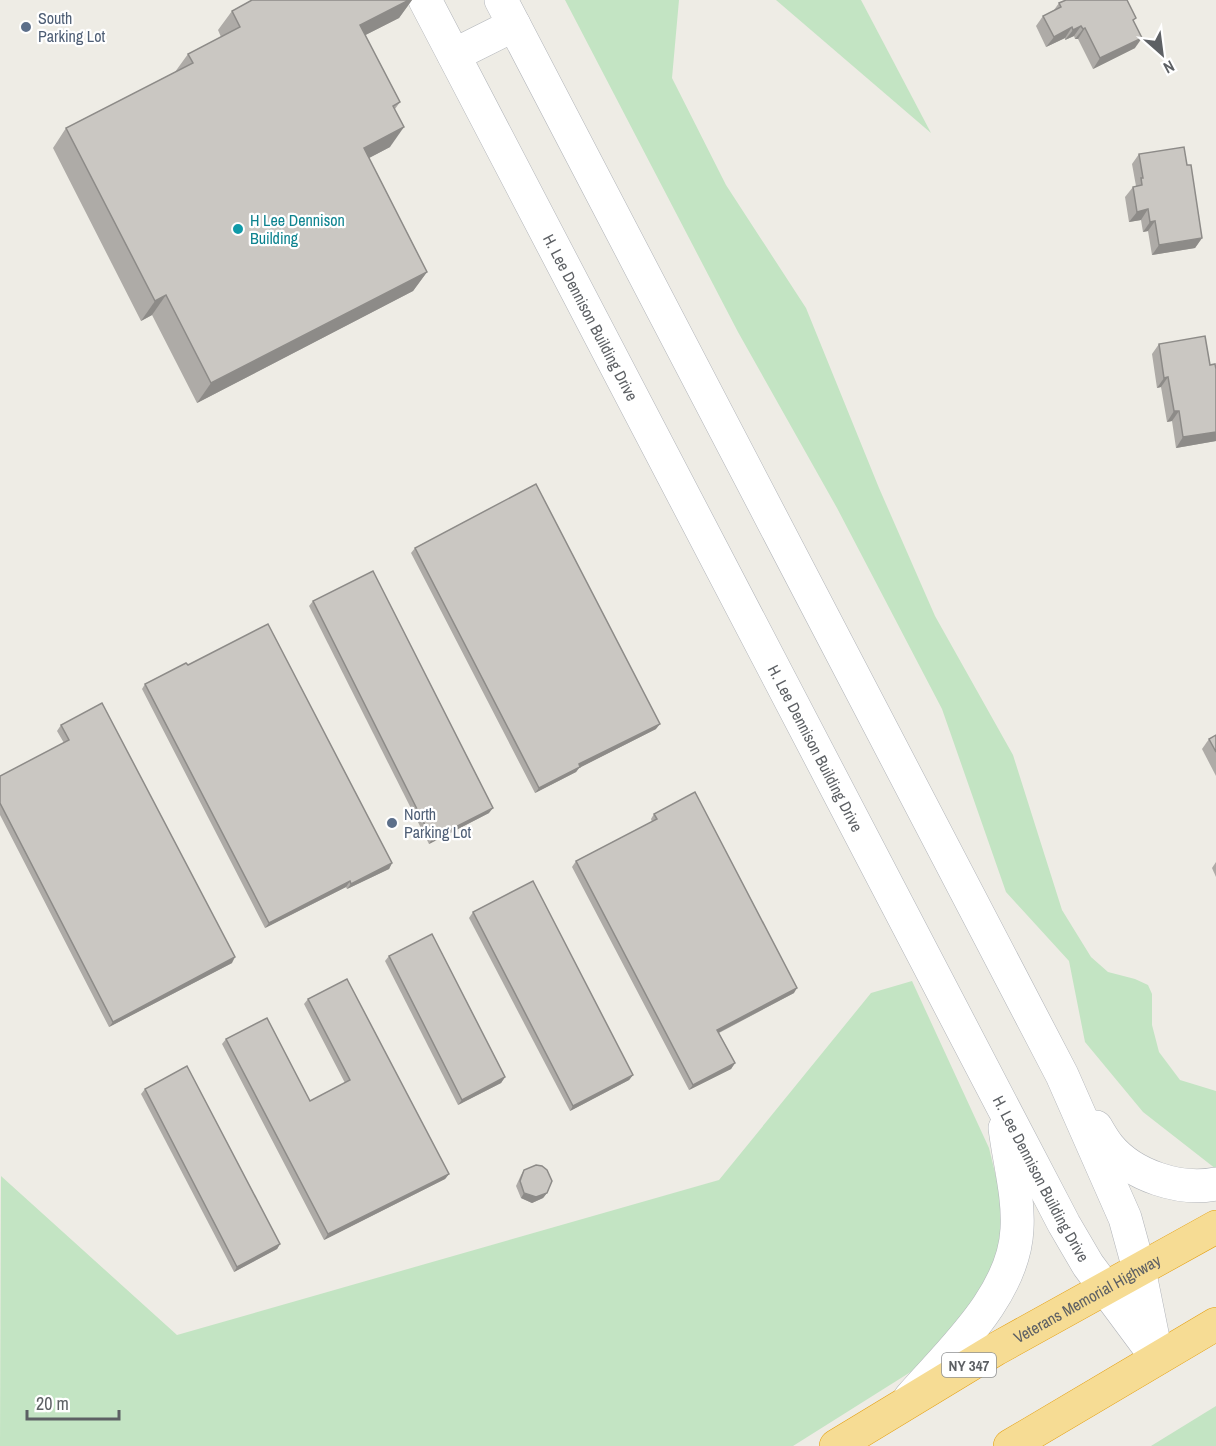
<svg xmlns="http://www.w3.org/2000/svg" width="1216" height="1446" font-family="'Archivo Narrow',sans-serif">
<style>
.green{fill:#c3e4c3}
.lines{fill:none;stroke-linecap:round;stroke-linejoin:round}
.secondary-casing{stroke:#b1b4b9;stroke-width:34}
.highway-casing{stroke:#e49f0f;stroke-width:34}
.secondary{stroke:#fff;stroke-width:33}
.highway{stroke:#f6dc94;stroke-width:33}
.wall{fill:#aeaba7}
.shaded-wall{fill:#8d8b88}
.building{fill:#cac7c2;stroke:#8d8b88;stroke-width:1.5}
.service-dot{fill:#5c6f8a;stroke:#fff;stroke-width:2}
.culture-dot{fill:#0f9aa8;stroke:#fff;stroke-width:2}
.labels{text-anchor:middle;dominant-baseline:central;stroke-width:4.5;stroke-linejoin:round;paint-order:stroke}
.shield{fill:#fff;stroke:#8e9092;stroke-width:1.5}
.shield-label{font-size:15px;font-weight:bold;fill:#5d6064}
.service-label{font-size:16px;fill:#4e5e75;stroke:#fff;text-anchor:start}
.culture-label{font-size:16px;fill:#0d838f;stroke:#fff;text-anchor:start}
.street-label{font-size:16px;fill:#5d6064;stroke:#fff}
</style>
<rect width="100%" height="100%" fill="#eeece5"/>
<g class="green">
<path d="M565 0H679L672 78 726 185 806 308 879 488 935 616 1013 755 1062 910 1091 957 1108 972 1135 979 1148 985 1152 994V1025L1159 1052 1180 1080 1216 1091V1169L1143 1112 1085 1042 1069 961 1006 892 942 709 837 508 738 332Z"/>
<path d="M776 0H861L931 133Z"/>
<path d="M912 981 989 1148 1009 1230 988 1295 936 1356 793 1446H0L1 1176 177 1335 719 1180 871 993Z"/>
<path d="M1216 1406V1446H1151Z"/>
</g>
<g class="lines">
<defs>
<g id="secondary">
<path id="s1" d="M425 0 1064 1224 1088 1265 1157 1358"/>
<path d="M501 0 1062 1075 1125 1218 1139 1269 1155 1348"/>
<path d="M454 55 514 25"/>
<path d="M1096 1127C1100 1134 1104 1141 1109 1147 1133 1176 1180 1191 1216 1184"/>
<path d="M910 1398C951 1351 1014 1295 1017 1229 1019 1196 1009 1161 1005 1128"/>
</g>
<g id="highway">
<path id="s2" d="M836 1446 996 1349 1216 1227"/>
<path d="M1010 1446 1216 1324"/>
</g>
</defs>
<use href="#secondary" class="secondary-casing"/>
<use href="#highway" class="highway-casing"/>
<use href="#secondary" class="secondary"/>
<use href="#highway" class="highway"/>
</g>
<g class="wall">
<path d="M252 0H412L399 18 365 35 400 102 395 109 390 147 369 158 427 272 413 291 197 403 152 315 141 321 53 148 66 128 175 72 188 54 221 37 218 30 232 11Z"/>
<path d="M1059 3 1134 22 1135 48 1093 69 1078 39H1075L1074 36 1065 40V38L1046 47 1036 26 1043 16 1054 10Z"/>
<path d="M1139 154 1187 165 1202 238 1195 248 1152 255 1148 231 1143 232 1141 220 1129 222 1125 197 1133 187 1136 186 1132 164Z"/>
<path d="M1159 344 1210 365 1216 369V441L1176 448 1172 421 1167 422 1161 387 1157 388 1152 354Z"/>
<path d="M415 548 656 729 579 768 576 772 535 793 411 553Z"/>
<path d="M313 601 489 813 429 844 309 606Z"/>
<path d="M188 665 392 863 389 869 347 889 346 887 265 928 142 689 145 684Z"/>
<path d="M61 725 232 963 109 1027 0 815V776L64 743 57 731Z"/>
<path d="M1216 735V776L1202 749 1209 739Z"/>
<path d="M654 814 794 993 719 1033 735 1063 731 1069 689 1090 572 867 576 861 652 822 651 819Z"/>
<path d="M1216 862V877L1212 868Z"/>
<path d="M473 912 633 1075 629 1080 570 1111 469 918Z"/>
<path d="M389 956 505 1077 501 1083 458 1105 385 961Z"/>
<path d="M308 999 449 1174 445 1179 324 1240 222 1044 226 1039 310 1101 345 1083 304 1004Z"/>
<path d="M145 1089 280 1244 277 1249 234 1272 141 1094Z"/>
<path d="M524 1170 547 1193 543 1198 532 1203 521 1198 516 1186 521 1175Z"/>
</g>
<g class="shaded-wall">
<path d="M409 0H412L399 18 346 45 360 25Z"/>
<path d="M1081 26 1074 36 1065 40 1073 30Z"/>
<path d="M1072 27 1065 38 1046 47 1054 37Z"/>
<path d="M1085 28 1078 39H1075L1083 29Z"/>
<path d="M1142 38 1135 48 1093 69 1100 58Z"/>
<path d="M404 127 390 147 350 168 364 148Z"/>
<path d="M1148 209 1141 220 1129 222 1137 212Z"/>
<path d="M1155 221 1148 231 1143 232 1150 222Z"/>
<path d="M1202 238 1195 248 1152 255 1159 245Z"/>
<path d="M427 272 413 291 197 403 211 383Z"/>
<path d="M166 295 152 315 141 321 155 301Z"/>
<path d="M1168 377 1161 387 1157 388 1164 378Z"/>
<path d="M1174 411H1179L1172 421 1167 422Z"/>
<path d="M1216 432V441L1176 448 1183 437Z"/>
<path d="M660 724 656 729 579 768 576 772 535 793 539 788 579 764Z"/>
<path d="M493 808 489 813 429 844 432 839Z"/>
<path d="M392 863 389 869 347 889 351 884Z"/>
<path d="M350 881 346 887 265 928 269 923Z"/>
<path d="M235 957 232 963 109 1027 113 1022Z"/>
<path d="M797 988 794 993 714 1035 717 1030Z"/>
<path d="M735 1063 731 1069 689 1090 693 1085Z"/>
<path d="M633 1075 629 1080 570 1111 573 1106Z"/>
<path d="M505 1077 501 1083 458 1105 462 1100Z"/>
<path d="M449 1174 445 1179 324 1240 328 1234Z"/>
<path d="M524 1193H547L543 1198 532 1203 521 1198Z"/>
<path d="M280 1244 277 1249 234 1272 237 1267Z"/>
</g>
<g class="building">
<path d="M252 0H409L360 25 400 102 393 106 404 127 364 148 427 272 211 383 166 295 155 301 66 128 193 63 188 54 240 27 232 11Z"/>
<path d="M1066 0H1127L1136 18 1133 20 1142 38 1100 58 1085 28 1083 29 1081 26 1073 30 1072 27 1054 37 1043 16 1061 7 1059 3Z"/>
<path d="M1184 147 1187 165H1191L1202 238 1159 245 1155 221 1150 222 1148 209 1137 212 1133 187 1142 185 1141 178H1143L1139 154Z"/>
<path d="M1205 336 1210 365 1215 364 1216 369V432L1183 437 1179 411H1174L1168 377 1164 378 1159 344Z"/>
<path d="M536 484 660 724 579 764 580 767 539 788 415 548Z"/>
<path d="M373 571 493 808 432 839 313 601Z"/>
<path d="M268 624 392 863 351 884 350 881 269 923 145 684 186 663 188 665Z"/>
<path d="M102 703 235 957 113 1022 0 803V776L69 740 61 725Z"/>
<path d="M1216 735V752L1209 739Z"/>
<path d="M695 792 797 988 717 1030 735 1063 693 1085 576 861 657 819 654 814Z"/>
<path d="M533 881 633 1075 573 1106 473 912Z"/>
<path d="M432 934 505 1077 462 1100 389 956Z"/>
<path d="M347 979 449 1174 328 1234 226 1039 267 1018 310 1101 350 1080 308 999Z"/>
<path d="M187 1066 280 1244 237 1267 145 1089Z"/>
<path d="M536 1165 542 1166 547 1170 552 1181 547 1193 536 1197 524 1193 520 1181 524 1170Z"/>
</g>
<g class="service-dot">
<circle cx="26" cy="27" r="6"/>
<circle cx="392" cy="823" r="6"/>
</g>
<circle class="culture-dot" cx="238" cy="229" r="6"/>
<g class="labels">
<rect class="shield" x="942" y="1353" width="54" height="24" rx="4.5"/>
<g class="shield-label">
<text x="969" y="1365">NY 347</text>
</g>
<g class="service-label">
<text x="38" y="18">South<tspan x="38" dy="18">Parking Lot</tspan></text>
<text x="404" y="814">North<tspan x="404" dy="18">Parking Lot</tspan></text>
</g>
<g class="culture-label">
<text x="250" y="220">H Lee Dennison<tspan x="250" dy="18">Building</tspan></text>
</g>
<g class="street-label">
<text stroke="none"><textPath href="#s1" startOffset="358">H. Lee Dennison Building Drive</textPath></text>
<text stroke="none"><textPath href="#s1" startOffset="844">H. Lee Dennison Building Drive</textPath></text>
<text stroke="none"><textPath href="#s1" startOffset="1330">H. Lee Dennison Building Drive</textPath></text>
<text stroke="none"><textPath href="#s2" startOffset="291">Veterans Memorial Highway</textPath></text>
</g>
</g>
<g transform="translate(1162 54) rotate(152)" stroke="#ffffff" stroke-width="4.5" paint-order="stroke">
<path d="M0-4.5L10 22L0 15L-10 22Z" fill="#5d6064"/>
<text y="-9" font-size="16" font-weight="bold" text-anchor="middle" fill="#5d6064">N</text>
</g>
<path d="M27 1410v9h92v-9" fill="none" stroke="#5d6064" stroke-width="3"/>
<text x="36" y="1410" font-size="18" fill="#5d6064" stroke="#ffffff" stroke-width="4.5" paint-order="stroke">20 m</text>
</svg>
